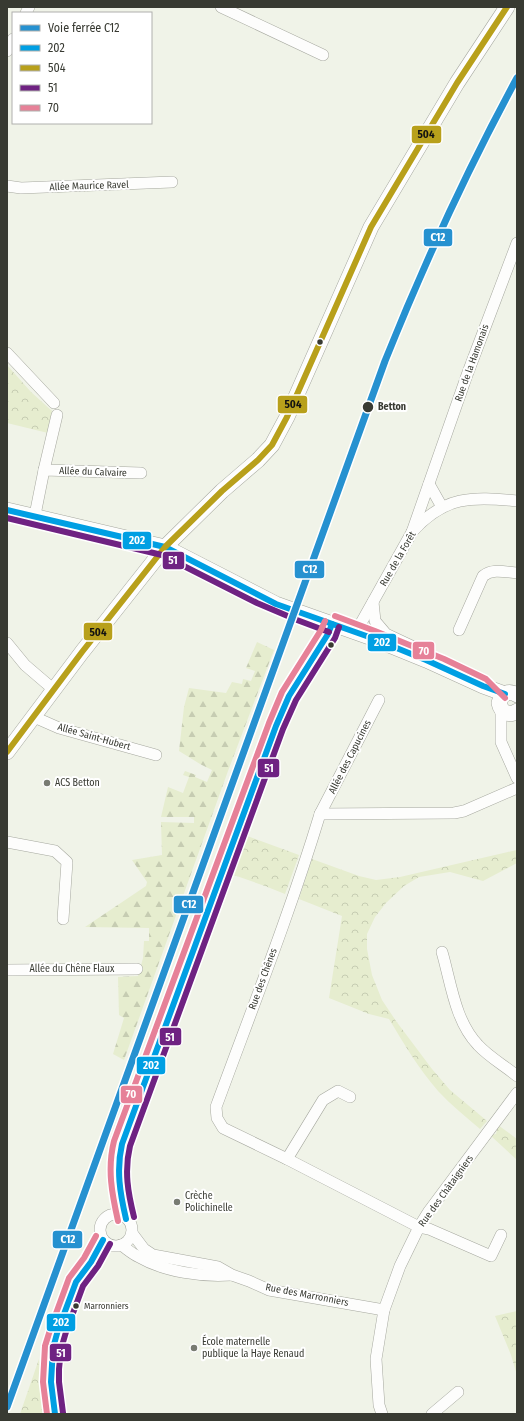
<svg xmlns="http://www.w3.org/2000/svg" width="524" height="1421" font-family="'Fira Sans Condensed',sans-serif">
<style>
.forest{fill:url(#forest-firs)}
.park{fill:url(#park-crowns)}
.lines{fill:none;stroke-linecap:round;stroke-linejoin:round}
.minor-casing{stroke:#a6a89f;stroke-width:12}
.secondary-casing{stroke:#a6a89f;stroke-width:16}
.minor{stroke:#fdfdfc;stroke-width:11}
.secondary{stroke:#fdfdfc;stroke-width:15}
.bus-1-casing{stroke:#fff;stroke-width:9}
.bus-2-casing{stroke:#fff;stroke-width:9}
.bus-3-casing{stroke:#fff;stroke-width:9}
.bus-4-casing{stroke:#fff;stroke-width:9}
.bus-1{stroke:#009fe3;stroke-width:6}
.bus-2{stroke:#b8a01b;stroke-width:6}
.bus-3{stroke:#6f2282;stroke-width:6}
.bus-4{stroke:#e68198;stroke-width:6}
.rail-1-casing{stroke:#fff;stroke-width:10}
.rail-1{stroke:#2691d0;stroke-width:7}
.bus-dot{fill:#383a32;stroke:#fff;stroke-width:1.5}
.poi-dot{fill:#787b72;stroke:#fff;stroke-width:1.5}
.labels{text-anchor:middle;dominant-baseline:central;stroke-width:4;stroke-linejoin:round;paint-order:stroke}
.bus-label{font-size:9px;fill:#383a32;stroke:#fff;text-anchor:start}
.street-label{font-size:10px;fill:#383a32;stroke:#fff}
.stop-label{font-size:10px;font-weight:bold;fill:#383a32;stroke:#fff;text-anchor:start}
.poi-label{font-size:10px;fill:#383a32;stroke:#fff;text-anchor:start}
.line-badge{stroke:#fff;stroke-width:1.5}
.badge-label{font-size:11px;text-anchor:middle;font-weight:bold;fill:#fff}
.pale-badge-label{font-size:11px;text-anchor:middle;font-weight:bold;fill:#111}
</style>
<defs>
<pattern id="forest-firs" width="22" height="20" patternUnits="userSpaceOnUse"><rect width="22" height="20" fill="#e6edcf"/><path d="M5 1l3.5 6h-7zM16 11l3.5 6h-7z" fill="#c6ccb2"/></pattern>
<pattern id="park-crowns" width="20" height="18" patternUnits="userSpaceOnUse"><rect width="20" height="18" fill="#e6edcf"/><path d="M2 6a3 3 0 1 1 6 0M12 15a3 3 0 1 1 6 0" fill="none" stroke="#c6ccb2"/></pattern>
</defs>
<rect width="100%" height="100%" fill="#f0f3e8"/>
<path class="forest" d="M257 642 274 650 228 771 124 1060 113 1054 124 1018 119 1015 118 977 138 976 143 958 144 941H149V928L85 927 146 886 147 882 132 860 162 855 161 822 194 823V817H161L168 787 183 793 189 777 183 775 185 771 196 775 195 777 207 782 212 770 200 764 179 751 184 707 189 688 226 693 232 682 242 684 243 679 251 681 255 671 246 668Z"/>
<g class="park">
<path d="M7 365 31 392 52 411 48 433 7 423Z"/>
<path d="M242 834 299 855 285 894 265 886 228 873Z"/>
<path d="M517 850V863L483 881 450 872 419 877 404 886 386 903 375 917 367 934V949L372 975 382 1000 396 1021 432 1069 450 1090 487 1121 480 1129C466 1117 451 1105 438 1091 419 1069 404 1044 389 1019L369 1014 329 998 342 916 299 899 312 859 359 876 376 880 400 877Z"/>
<path d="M498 1125 517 1139V1160L490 1135 496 1134Z"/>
<path d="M517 1311V1375L511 1355 495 1316Z"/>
<path d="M39 1359 47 1414H20Z"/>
</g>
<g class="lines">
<defs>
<g id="minor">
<path d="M221 7 323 55"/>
<path d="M26 13 29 7"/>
<path d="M7 51 13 39"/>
<path d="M7 186 21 188 172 182"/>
<path d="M7 353 54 403"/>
<path d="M44 470 57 415"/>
<path d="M429 484 442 507"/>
<path d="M35 515 44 470 141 473"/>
<path d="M412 532 467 375 517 243"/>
<path d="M373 602 375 621 386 634 420 650"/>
<path d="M459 630 483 576C493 568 505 572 517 573"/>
<path d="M356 632 412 532C444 496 472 496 517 501"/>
<path d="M7 643 25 665 53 689"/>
<path d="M501 710V742L517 778"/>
<path d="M34 717 59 728 156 755"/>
<path d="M320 814 379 700"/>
<path d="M7 842 55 851 67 862 63 919"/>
<path d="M442 952C451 983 455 1021 478 1045 489 1057 505 1066 517 1076"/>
<path d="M7 970 137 969"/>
<path d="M287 1159 323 1100 338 1091 350 1097"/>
<circle cx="116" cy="1230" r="16"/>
<path d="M132 1233 144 1249 153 1255 218 1267 232 1275 249 1281 269 1290 384 1310"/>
<path d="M501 1235 491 1256 429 1229 419 1227 287 1159 223 1128 217 1118 216 1107C252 1009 290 913 320 814L454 813 464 811 517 788"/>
<path d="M121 1245C127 1249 132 1254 139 1257 165 1272 202 1277 231 1275"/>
<path d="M55 1414 51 1382V1369L53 1348 58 1330 76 1282 91 1262 103 1240"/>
<path d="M382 1414 379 1405 376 1359 384 1310 400 1266 419 1227 429 1211 517 1093"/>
<path d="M432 1414 458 1392"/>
</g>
<g id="secondary">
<path d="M7 510 165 547 276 604 372 638 426 660 483 686 505 694"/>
<path d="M517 695C509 690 501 693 499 703 501 712 509 717 517 711"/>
<path d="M7 752 82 652 165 547 222 491 258 460 272 445 287 417 371 227 457 83 507 7"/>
</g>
</defs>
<use href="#minor" class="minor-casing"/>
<use href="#secondary" class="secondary-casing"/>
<use href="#minor" class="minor"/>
<use href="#secondary" class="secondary"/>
<defs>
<g id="bus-1">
<path d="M7 510 165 547 276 604 372 638 426 660 483 686 505 694"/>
<path d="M126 1219C120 1193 116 1170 122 1144L276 726 289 696 328 634 332 624"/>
<path d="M55 1414 51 1382 53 1348 58 1330 76 1282 91 1262 103 1240"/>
</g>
<path id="bus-2" d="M7 752 82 652 165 547 222 491 258 460 272 445 287 417 371 227 457 83 507 7"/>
<g id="bus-3">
<path d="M7 518 162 555 257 603 297 620 329 632"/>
<path d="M134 1217C128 1193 124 1171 130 1146L283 729 296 700 335 638 339 627"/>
<path d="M63 1413 59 1382V1369L61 1349 66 1332 83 1286 98 1266 110 1244"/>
</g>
<g id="bus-4">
<path d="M335 616 375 631 444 659 486 679 505 698"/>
<path d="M118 1221C112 1194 107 1169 114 1141L269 723 282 692 321 630 325 621"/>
<path d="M47 1414 43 1382 45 1346 51 1327 69 1278 84 1258 96 1236"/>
</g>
</defs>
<use href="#bus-1" class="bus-1-casing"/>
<use href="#bus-2" class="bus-2-casing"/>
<use href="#bus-3" class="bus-3-casing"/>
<use href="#bus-4" class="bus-4-casing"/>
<use href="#bus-1" class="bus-1"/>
<use href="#bus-2" class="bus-2"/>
<use href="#bus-3" class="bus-3"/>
<use href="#bus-4" class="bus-4"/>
<defs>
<path id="rail-1" d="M7 1407 385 361C424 264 467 170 517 78"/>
</defs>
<use href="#rail-1" class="rail-1-casing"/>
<use href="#rail-1" class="rail-1"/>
</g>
<g class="bus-dot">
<circle cx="320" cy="342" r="3.5"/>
<circle cx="368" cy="407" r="6"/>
<circle cx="331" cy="645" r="3.5"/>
<circle cx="76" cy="1306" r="3.5"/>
</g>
<g class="poi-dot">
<circle cx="47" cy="783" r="4"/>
<circle cx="177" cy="1202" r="4"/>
<circle cx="194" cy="1348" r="4"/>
</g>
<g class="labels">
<g class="bus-label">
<text x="84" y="1306">Marronniers</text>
</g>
<g class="street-label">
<text transform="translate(89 186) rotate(-2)">Allée Maurice Ravel</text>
<text transform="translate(472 363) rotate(-70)">Rue de la Hamonais</text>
<text transform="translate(93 472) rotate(2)">Allée du Calvaire</text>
<text transform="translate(398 559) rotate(-60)">Rue de la Forêt</text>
<text transform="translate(94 737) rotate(16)">Allée Saint-Hubert</text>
<text transform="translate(350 757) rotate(-63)">Allée des Capucines</text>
<text x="72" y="969">Allée du Chêne Flaux</text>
<text transform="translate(263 979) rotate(-70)">Rue des Chênes</text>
<text transform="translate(446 1191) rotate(-54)">Rue des Châtaigniers</text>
<text transform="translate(307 1295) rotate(11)">Rue des Marronniers</text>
</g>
<g class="stop-label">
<text x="378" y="407">Betton</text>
</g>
<g class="poi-label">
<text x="55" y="783">ACS Betton</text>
<text x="185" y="1196">Crèche<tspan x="185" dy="12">Polichinelle</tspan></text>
<text x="202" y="1342">École maternelle<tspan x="202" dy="12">publique la Haye Renaud</tspan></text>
</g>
</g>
<g class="line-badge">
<rect x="411" y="125" width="31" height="19" rx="4" fill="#b8a01b"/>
<rect x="423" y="228" width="30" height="19" rx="4" fill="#2691d0"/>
<rect x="277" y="395" width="31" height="19" rx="4" fill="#b8a01b"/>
<rect x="122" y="531" width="30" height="19" rx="4" fill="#009fe3"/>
<rect x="162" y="551" width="23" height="19" rx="4" fill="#6f2282"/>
<rect x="294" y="560" width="31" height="19" rx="4" fill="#2691d0"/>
<rect x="83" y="622" width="30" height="19" rx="4" fill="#b8a01b"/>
<rect x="367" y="633" width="30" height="19" rx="4" fill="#009fe3"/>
<rect x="412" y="641" width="23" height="19" rx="4" fill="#e68198"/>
<rect x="257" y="758" width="23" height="20" rx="4" fill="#6f2282"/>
<rect x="173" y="895" width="31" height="19" rx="4" fill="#2691d0"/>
<rect x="159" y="1027" width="23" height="19" rx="4" fill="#6f2282"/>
<rect x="136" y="1056" width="30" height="19" rx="4" fill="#009fe3"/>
<rect x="120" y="1085" width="23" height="19" rx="4" fill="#e68198"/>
<rect x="52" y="1230" width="31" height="19" rx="4" fill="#2691d0"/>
<rect x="46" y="1313" width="30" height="19" rx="4" fill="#009fe3"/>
<rect x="49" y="1343" width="23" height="19" rx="4" fill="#6f2282"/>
</g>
<g class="badge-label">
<text x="438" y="241">C12</text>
<text x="137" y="544">202</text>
<text x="173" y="564">51</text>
<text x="310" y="573">C12</text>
<text x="382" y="646">202</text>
<text x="424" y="655">70</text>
<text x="269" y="772">51</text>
<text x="189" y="908">C12</text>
<text x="170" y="1041">51</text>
<text x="151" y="1069">202</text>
<text x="131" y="1098">70</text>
<text x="68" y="1243">C12</text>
<text x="61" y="1326">202</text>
<text x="61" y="1357">51</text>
</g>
<g class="pale-badge-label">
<text x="426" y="138">504</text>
<text x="293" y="408">504</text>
<text x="98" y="636">504</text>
</g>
<rect width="524" height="1421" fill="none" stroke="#383a32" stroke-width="16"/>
<rect x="12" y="12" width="140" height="112" fill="#ffffff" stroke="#afb0ad"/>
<rect x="20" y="25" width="20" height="6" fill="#2691d0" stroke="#afb0ad"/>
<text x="48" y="32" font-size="12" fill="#383a32">Voie ferrée C12</text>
<rect x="20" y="45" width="20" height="6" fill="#009fe3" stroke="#afb0ad"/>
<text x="48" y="52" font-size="12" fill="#383a32">202</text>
<rect x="20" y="65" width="20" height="6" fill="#b8a01b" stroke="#afb0ad"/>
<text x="48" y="72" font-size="12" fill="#383a32">504</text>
<rect x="20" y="85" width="20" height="6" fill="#6f2282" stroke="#afb0ad"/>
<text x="48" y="92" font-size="12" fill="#383a32">51</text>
<rect x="20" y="105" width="20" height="6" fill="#e68198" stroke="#afb0ad"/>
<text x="48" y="112" font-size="12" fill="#383a32">70</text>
</svg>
